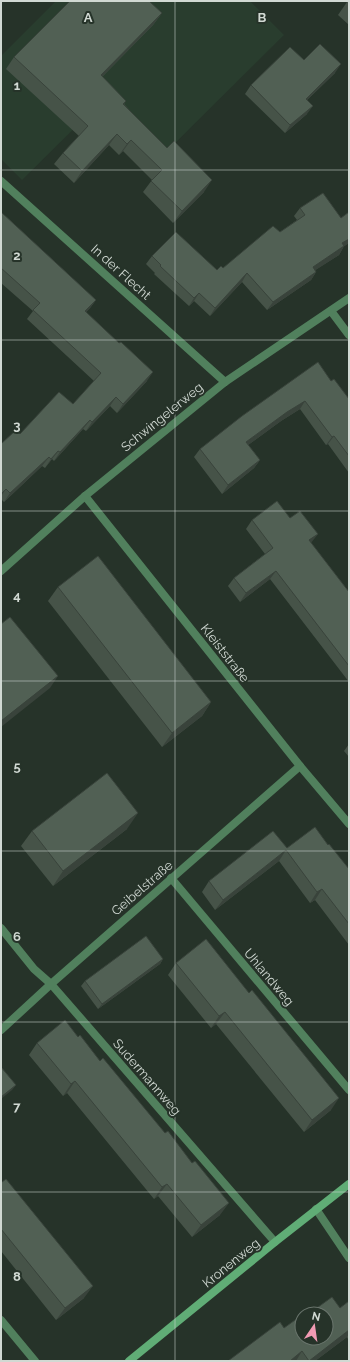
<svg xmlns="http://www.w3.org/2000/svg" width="350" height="1362" font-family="Raleway,sans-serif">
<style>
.built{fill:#293d2e}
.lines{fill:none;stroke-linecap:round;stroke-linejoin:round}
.street{stroke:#51805d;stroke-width:8}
.secondary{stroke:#60ad76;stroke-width:8}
.wall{fill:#465348}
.shaded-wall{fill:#39433b}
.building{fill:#516054;stroke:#39433b}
.grid{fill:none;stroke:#d1d9d3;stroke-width:1;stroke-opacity:0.55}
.labels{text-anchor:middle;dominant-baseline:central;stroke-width:4;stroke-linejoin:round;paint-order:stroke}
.street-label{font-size:13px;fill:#d1d9d3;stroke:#263329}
.grid-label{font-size:13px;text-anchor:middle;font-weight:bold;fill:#d1d9d3;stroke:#263329;stroke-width:4;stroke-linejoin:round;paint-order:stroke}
</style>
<rect width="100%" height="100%" fill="#263329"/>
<path class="built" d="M56 1H250L284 35 160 158 102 101 22 180 1 159V56Z"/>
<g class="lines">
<g class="street">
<path d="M1 181 225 382"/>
<path d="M331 311 349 335"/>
<path d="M85 496 300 766 349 824"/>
<path d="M1 571 85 496 225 382 349 298"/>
<path d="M171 878 349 1090"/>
<path d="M1 928 34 969 51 984 275 1242"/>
<path d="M1 1030 51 984 300 766"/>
<path d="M316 1209 349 1258"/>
<path d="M1 1320 35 1361"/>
</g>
<path class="secondary" d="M129 1361 275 1242 349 1184"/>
</g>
<g class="wall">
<path d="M349 1V25L338 15 347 2Z"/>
<path d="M162 13 153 25 102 77 126 101 124 104 204 192 173 223 143 192 152 180 123 151 119 155 109 145 74 183 54 164 63 153 79 136 6 69 14 57Z"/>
<path d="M304 60 335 73 307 100V114L285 133 245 94 251 85Z"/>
<path d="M300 208 341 218 349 212V243L344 246 339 255 315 270 316 272 311 280 267 310 242 282 210 316 194 301 189 306 154 274 155 273 146 264 152 256 217 270 223 268 280 232 297 220 294 216Z"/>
<path d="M1 212 96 300 90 308 86 312 147 381 117 413 110 406 86 431 83 429 54 461 52 459 45 468 42 466 4 502 1 499V444L20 434 73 404 94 381 27 319 33 311 1 283Z"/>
<path d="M331 381 349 399V473L328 444 326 445 300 409 281 421 248 445 260 460 254 468 222 494 194 457 200 449Z"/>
<path d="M290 518 311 543 349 592V682L270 579 240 602 228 586 234 578 265 554 246 529 252 520Z"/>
<path d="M58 587 211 702 202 716 162 747 48 601Z"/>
<path d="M349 744V757L344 751Z"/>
<path d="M127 829 53 886 21 846 32 831Z"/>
<path d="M328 845 349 869V945L315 900 310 903 279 861 215 910 202 892 209 881 287 848Z"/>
<path d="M163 959 160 964 98 1009 81 986 85 981Z"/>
<path d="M176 963 331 1110 304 1132 216 1024 211 1028 168 975Z"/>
<path d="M37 1043 220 1215 192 1237 158 1196 154 1199 67 1093 63 1096 29 1055Z"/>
<path d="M1 1182 84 1298 56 1320 1 1251Z"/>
<path d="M349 1301V1341L347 1337 315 1361H228L284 1328 314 1310 340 1308Z"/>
</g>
<g class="shaded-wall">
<path d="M162 13 153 25 92 87 101 75Z"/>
<path d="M341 64 335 73 300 107 306 99Z"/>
<path d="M313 106 307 114 285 133 290 125Z"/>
<path d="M117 134 109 145 74 183 82 171Z"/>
<path d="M131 140 123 151 119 155 127 144Z"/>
<path d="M212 180 204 192 173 223 182 211Z"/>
<path d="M349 239V243L336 252 342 243Z"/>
<path d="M344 246 339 255 308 275 313 267Z"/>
<path d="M316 272 311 280 267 310 273 302Z"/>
<path d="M247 273 242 282 210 316 215 308Z"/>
<path d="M199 293 194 301 189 306 194 298Z"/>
<path d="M96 300 90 308 79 320 85 311Z"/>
<path d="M153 372 147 381 117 413 123 404Z"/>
<path d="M116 397 110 406 86 431 92 422Z"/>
<path d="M305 401 300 409 281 421 240 451 246 442 287 412Z"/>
<path d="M90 420 83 429 54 461 60 452Z"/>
<path d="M334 436 328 444 326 445 332 437Z"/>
<path d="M58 451 52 459 45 468 51 459Z"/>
<path d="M49 457 42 466 4 502 10 493Z"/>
<path d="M260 460 254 468 222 494 228 485Z"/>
<path d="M6 489 1 496V494Z"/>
<path d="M318 534 311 543 309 540Z"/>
<path d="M276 571 270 579 240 602 246 593Z"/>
<path d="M58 676 50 688 1 727V721Z"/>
<path d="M211 702 202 716 162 747 172 733Z"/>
<path d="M138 813 127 829 53 886 63 871Z"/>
<path d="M286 850 279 861 215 910 223 900Z"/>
<path d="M322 889 315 900 310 903 317 892Z"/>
<path d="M163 959 160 964 98 1009 102 1004Z"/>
<path d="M225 1012 216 1024 211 1028 219 1016Z"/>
<path d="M75 1081 67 1093 63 1096 71 1084Z"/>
<path d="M16 1085 12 1090 1 1099V1097Z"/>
<path d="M339 1098 331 1110 304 1132 312 1120Z"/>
<path d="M167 1184 158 1196 154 1199 162 1187Z"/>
<path d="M229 1203 220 1215 192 1237 201 1225Z"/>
<path d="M93 1286 84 1298 56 1320 65 1308Z"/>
<path d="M349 1330V1334L347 1337 315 1361H309Z"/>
<path d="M302 1351 296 1361H290Z"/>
</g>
<g class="building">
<path d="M70 1H149L162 13 101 75 126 101 123 104 167 148 174 141 212 180 182 211 151 181 162 170 131 140 127 144 117 134 82 171 63 153 88 126 14 57Z"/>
<path d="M320 44 341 64 306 99 313 106 290 125 251 85 290 47 304 60Z"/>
<path d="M323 193 341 218 349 212V239L342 243 344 246 313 267 316 272 273 302 247 273 215 308 199 293 194 298 160 266 161 265 152 256 176 232 217 270 221 266 223 268 273 226 280 232 305 215 300 208Z"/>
<path d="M1 212 96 300 85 311 119 343 121 342 153 372 123 404 116 397 92 422 90 420 60 452 58 451 51 459 49 457 10 493 6 489 1 494V444L16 430 20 434 59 392 73 404 101 373 33 310 40 303 1 268Z"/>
<path d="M318 362 331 381 334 379 349 399V456L334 436 332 437 305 401 287 412 246 442 260 460 228 485 200 449 242 416Z"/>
<path d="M277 501 290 518 300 511 318 534 309 540 349 592V666L276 571 246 593 234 578 273 548 252 520Z"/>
<path d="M98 556 211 702 172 733 58 587Z"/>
<path d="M10 617 58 676 1 721V624Z"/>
<path d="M107 773 138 813 63 871 32 831Z"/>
<path d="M315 827 328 845 329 844 349 869V924L322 889 317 892 286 850 223 900 209 881 273 831 287 848Z"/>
<path d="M146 936 163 959 102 1004 85 981Z"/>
<path d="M206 939 249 993 252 990 339 1098 312 1120 225 1012 219 1016 176 963Z"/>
<path d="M65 1020 78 1037 80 1035 100 1061 103 1058 165 1133 168 1131 192 1163 195 1161 229 1203 201 1225 167 1184 162 1187 75 1081 71 1084 37 1043Z"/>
<path d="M1 1067 16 1085 1 1097Z"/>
<path d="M6 1179 93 1286 65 1308 1 1229V1182H2Z"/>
<path d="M332 1297 340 1308 349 1301V1330L309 1361 302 1351 290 1361H228L280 1322 284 1328 302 1315V1338H326V1314H304L312 1308 314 1310Z"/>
</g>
<path class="grid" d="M175 1V1361M1 170H349M1 340H349M1 511H349M1 681H349M1 851H349M1 1022H349M1 1192H349"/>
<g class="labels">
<g class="street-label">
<text transform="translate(121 272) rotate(42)">In der Flecht</text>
<text transform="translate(162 417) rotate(-39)">Schwingelerweg</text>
<text transform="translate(225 653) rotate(52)">Kleiststraße</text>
<text transform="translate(142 888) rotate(-41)">Geibelstraße</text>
<text transform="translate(269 977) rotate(50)">Uhlandweg</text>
<text transform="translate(147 1077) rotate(49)">Sudermannweg</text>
<text transform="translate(231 1263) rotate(-39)">Kronenweg</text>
</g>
</g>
<g class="grid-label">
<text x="88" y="22">A</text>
<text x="262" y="22">B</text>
<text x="17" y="90">1</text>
<text x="17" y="260">2</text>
<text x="17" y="430">3</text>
<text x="17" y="600">4</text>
<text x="17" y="771">5</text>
<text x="17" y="941">6</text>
<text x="17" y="1111">7</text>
<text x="17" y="1281">8</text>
</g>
<rect width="350" height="1362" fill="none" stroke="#d1d9d3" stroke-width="4"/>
<g transform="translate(314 1326) rotate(13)"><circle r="19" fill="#263329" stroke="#6a756d"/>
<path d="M0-3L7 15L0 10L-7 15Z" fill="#f19ab3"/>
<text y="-6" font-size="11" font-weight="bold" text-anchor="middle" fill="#d1d9d3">N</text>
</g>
</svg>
